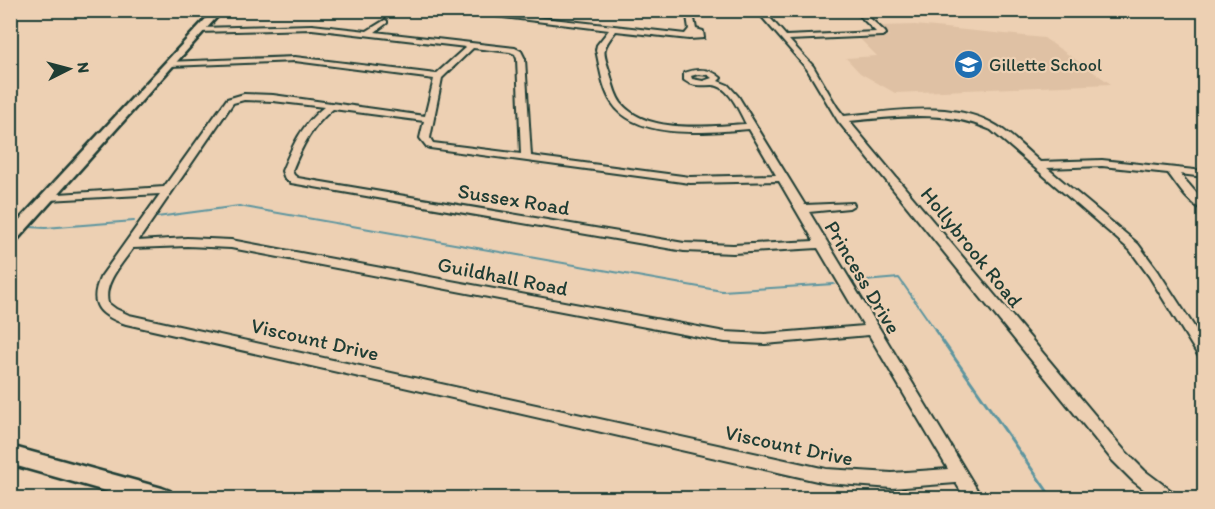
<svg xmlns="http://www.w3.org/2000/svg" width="1215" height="509" font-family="Itim,sans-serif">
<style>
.built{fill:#dfc1a4}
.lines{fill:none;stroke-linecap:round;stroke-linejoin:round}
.stream-far1{stroke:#5d959f;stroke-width:2}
.stream{stroke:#5d959f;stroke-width:3}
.minor-casing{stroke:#1f3d34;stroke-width:4}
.major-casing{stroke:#1f3d34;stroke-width:5}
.minor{fill:#edd0b3;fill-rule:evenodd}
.major{fill:#edd0b3;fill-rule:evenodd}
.labels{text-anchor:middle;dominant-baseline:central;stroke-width:4.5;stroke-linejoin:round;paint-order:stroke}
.far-poi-label{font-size:18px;fill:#1f3d34;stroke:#edd0b3;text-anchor:start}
.street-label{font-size:21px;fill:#1f3d34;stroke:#edd0b3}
</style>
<rect width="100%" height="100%" fill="#edd0b3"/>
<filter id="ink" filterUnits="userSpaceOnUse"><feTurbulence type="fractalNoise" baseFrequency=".0167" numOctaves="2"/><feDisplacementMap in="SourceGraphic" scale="12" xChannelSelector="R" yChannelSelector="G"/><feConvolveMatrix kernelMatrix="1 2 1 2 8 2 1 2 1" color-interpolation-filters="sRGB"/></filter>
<g filter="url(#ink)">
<path class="built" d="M915 25 1044 38 1111 84 895 93 860 73 846 58 877 56 858 37 890 36 879 26Z"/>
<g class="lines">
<g class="stream-far1">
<path d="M157 217 239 206 722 291 834 284"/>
<path d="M30 227 45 228 134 221"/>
<path d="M853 282 899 278 936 331"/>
</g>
<path class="stream" d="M935 330 1052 498"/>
<defs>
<g id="minor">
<path d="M10 10H16L10 14Z"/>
<path d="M111 10H205L202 12Z"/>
<path d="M447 10H472L685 34 689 29 687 16 681 10C694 10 694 18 696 29L703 31 704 38 689 39 616 31C599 52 604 52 611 77 613 86 616 96 621 103 647 135 710 126 746 124 739 111 729 85 712 85 701 85 693 87 684 80V73C698 68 710 68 721 78L718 81 728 85 738 96 805 205 853 203 854 205 849 208 809 212 982 498H965L956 483 892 488 826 483 126 324C100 316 88 305 100 278L160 194 48 200 43 197 44 195 164 187 227 99 244 94 273 95 425 116 434 79 295 61 170 66 166 64 167 62 295 57 436 74 466 47 312 29 198 32 197 30 201 28 312 25 367 31 385 20 387 21V23L375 32 515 48 521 51 525 59 531 156 690 177 776 175 749 129C710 132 637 141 612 103 602 88 600 67 596 50L597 45 609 30ZM473 48 510 52 515 54 517 59 521 154 433 143 430 138 442 78ZM698 74 708 75 712 78 703 81 692 79 691 76ZM244 100 273 101 324 107C302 124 292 147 282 171L285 179 291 183 684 251 733 253 818 248 864 326 765 334 725 332 231 240 187 238 138 241 233 103ZM333 109 424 121 420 138 427 147 430 148 690 183 779 181 814 241 733 245 684 243 298 178 294 175 292 171C302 146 312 126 333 109ZM187 246 231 248 725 342 765 344 869 335 948 469 892 473 826 469 129 315 116 309 108 303C103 283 122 264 133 248Z"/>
<path d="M756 10H763L786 36 876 32 854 10H861L885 32 886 34 882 36 789 40 813 66 837 107 844 116C892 112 953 99 997 126 1012 135 1026 150 1040 162L1102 160 1204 171V177L1180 174 1204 202V210C1189 205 1178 186 1168 173L1102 166 1047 168 1138 244 1158 271 1204 342V358L1199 357 1149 276 1130 250 991 130C945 109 897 117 849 121L1124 450 1145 471 1173 492 1175 498H1155L1133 481 1112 460 838 121 807 69Z"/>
</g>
<g id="major">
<path d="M214 10H223L15 242 10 243V230Z"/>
<path d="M10 446 162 488 170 491 173 498H130L10 464Z"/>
</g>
</defs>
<use href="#minor" class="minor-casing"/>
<use href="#major" class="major-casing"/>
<use href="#minor" class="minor"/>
<use href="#major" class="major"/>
</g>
</g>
<defs>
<symbol id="school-disc" viewBox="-11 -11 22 22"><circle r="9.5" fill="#1f6fb2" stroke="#edd0b3"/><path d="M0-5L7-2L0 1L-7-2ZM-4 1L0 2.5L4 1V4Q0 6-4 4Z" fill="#fff"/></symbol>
</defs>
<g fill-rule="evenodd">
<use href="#school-disc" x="952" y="48" width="33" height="33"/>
</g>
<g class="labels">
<g class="far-poi-label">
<text x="989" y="65">Gillette School</text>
</g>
<g class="street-label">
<text transform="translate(514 199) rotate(9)">Sussex Road</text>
<text transform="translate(972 247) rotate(51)">Hollybrook Road</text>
<text transform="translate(503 276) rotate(11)">Guildhall Road</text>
<text transform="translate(863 277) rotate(59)">Princess Drive</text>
<text transform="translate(315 339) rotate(13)">Viscount Drive</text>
<text transform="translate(789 445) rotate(12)">Viscount Drive</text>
</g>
</g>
<rect width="1215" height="509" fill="none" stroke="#edd0b3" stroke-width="36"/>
<rect x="18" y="18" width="1179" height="473" fill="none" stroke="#1f3d34" stroke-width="2" filter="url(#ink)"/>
<g transform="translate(69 69) rotate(84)" stroke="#edd0b3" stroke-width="4.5" paint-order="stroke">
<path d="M0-4.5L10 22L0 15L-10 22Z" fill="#1f3d34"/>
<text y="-9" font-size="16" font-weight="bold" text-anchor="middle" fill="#1f3d34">N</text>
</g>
</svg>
